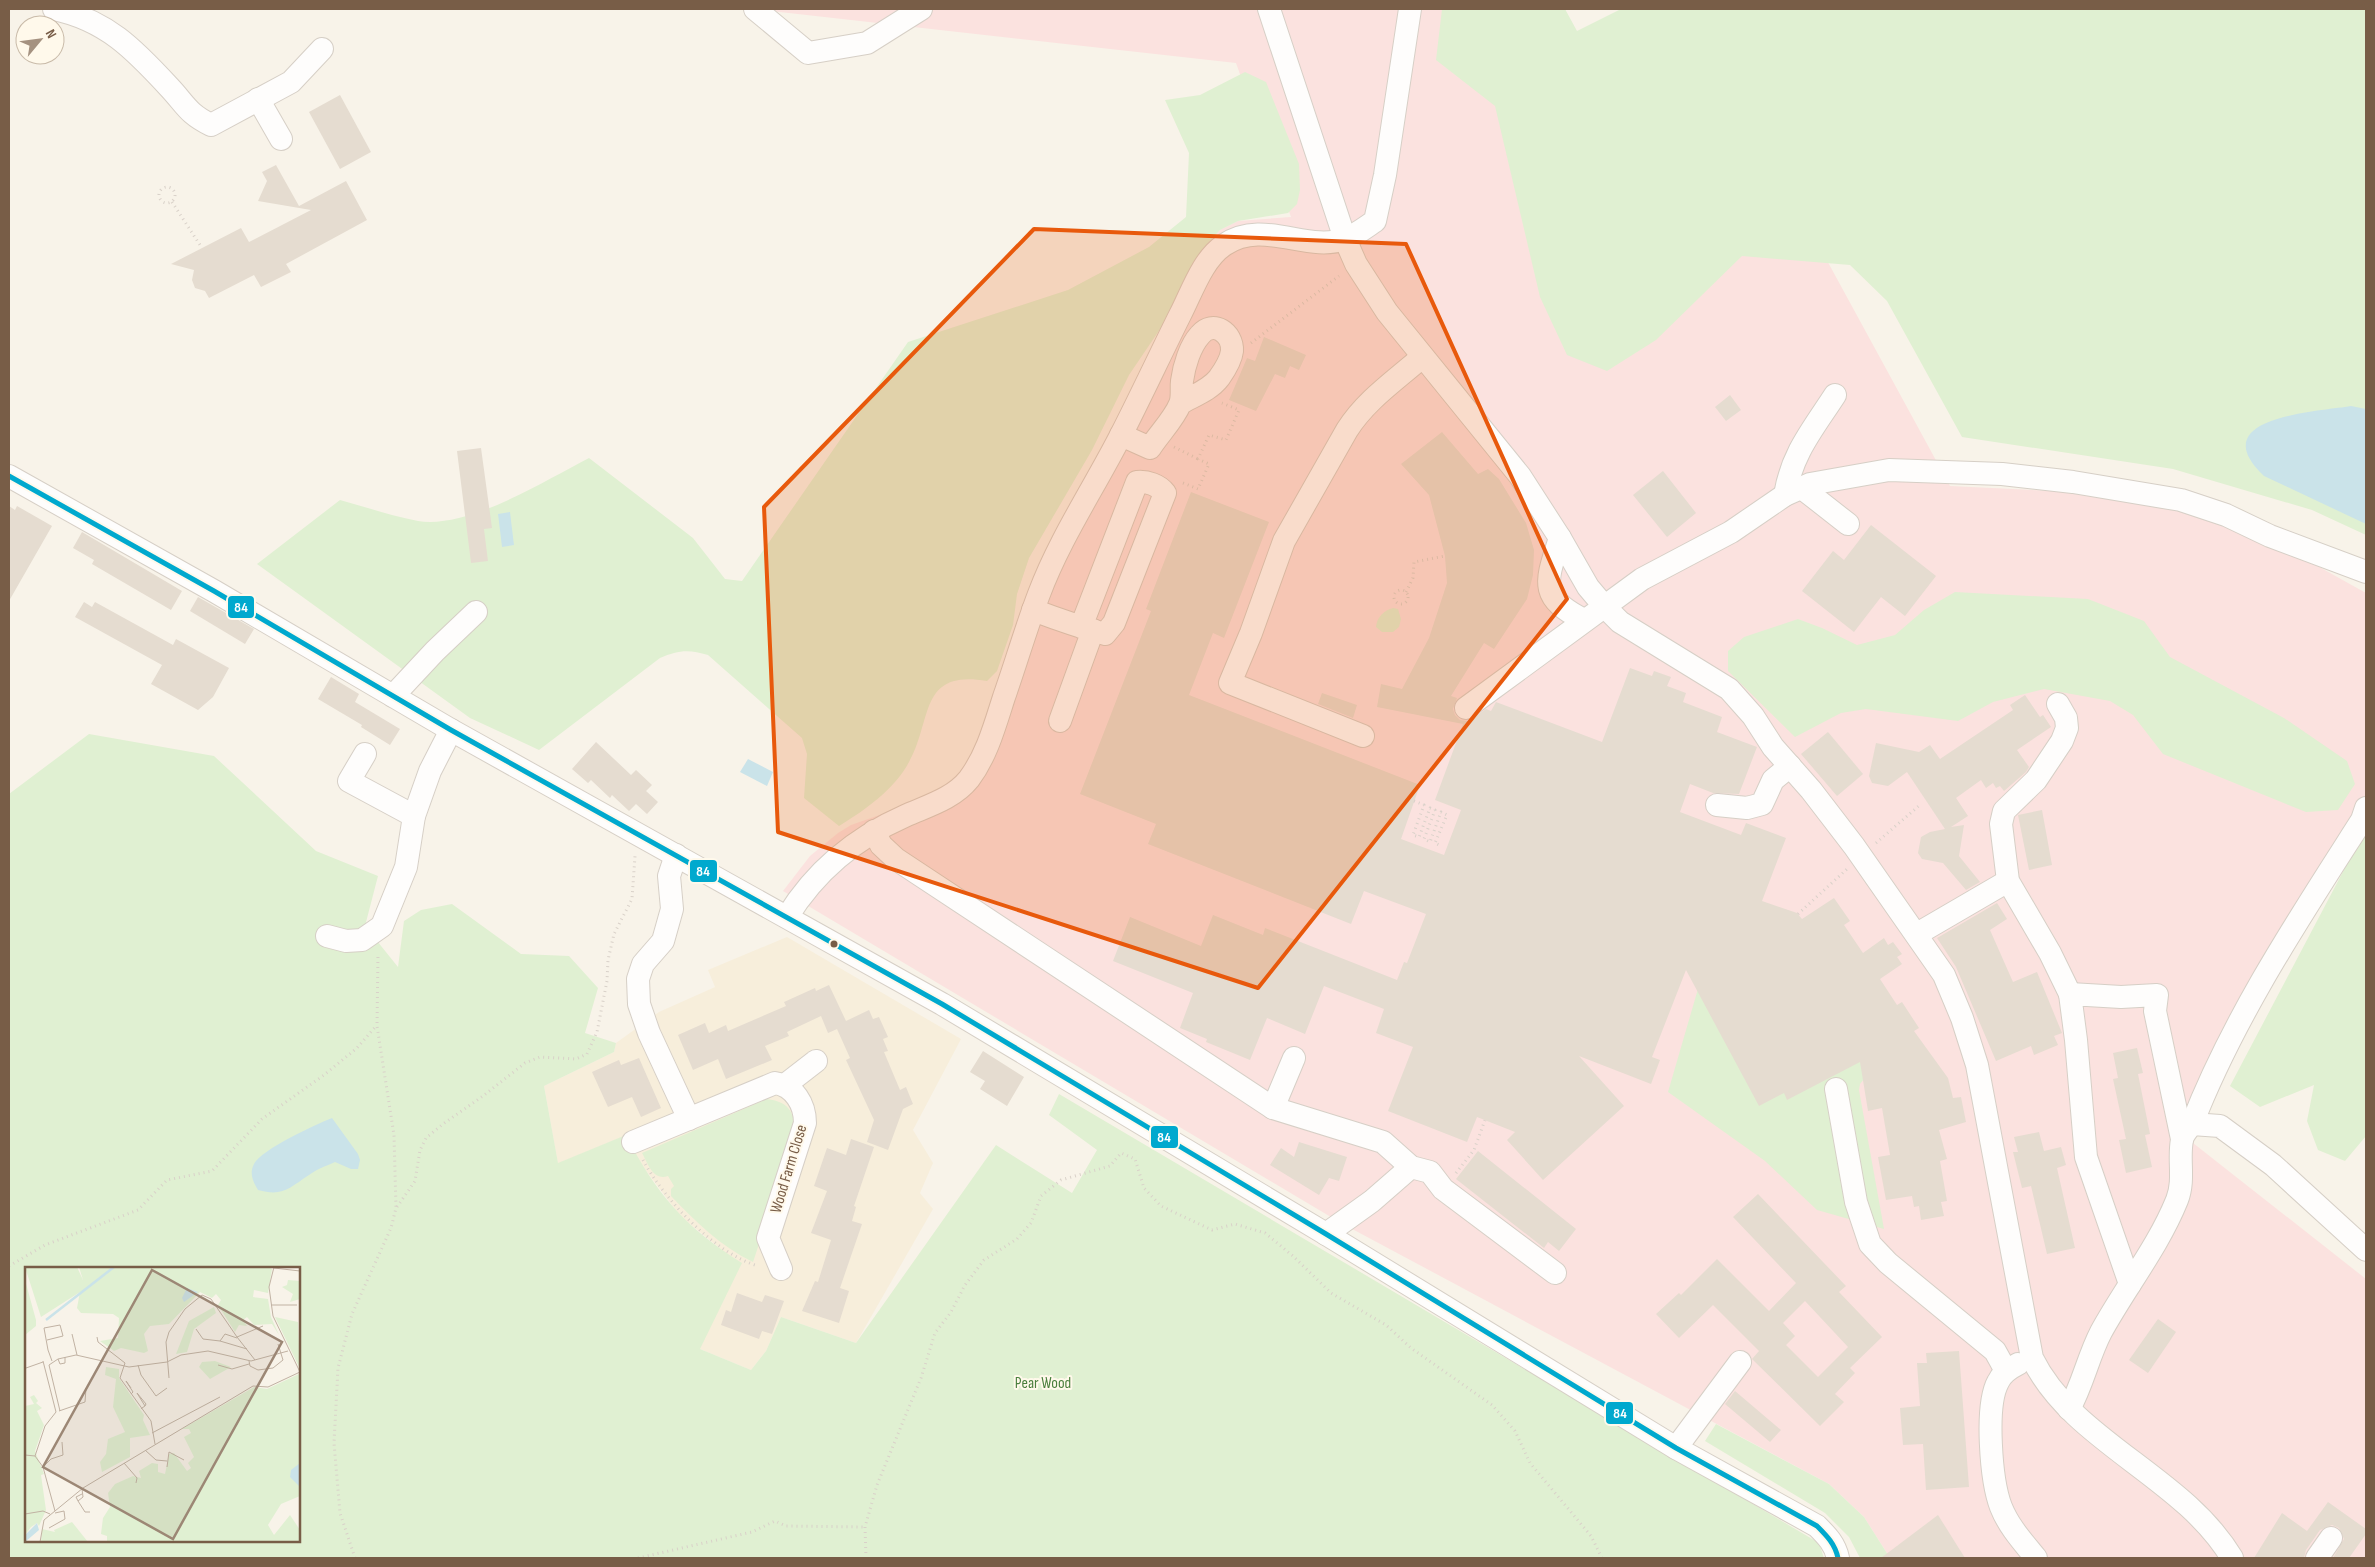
<svg xmlns="http://www.w3.org/2000/svg" width="2375" height="1567" font-family="'Sofia Sans Condensed',sans-serif">
<style>
.residential{fill:#f7eedb}
.medical{fill:#fbe2df}
.green{fill:#e0f0d2;fill-rule:evenodd}
.water{fill:#cae3e9}
.building{fill:#e5dcd0;fill-rule:evenodd}
.lines{fill:none;stroke-linecap:round;stroke-linejoin:round}
.minor-casing{stroke:#d6cfc6;stroke-width:24}
.path{stroke:#d9d1c9;stroke-width:3;stroke-dasharray:1 4;stroke-linecap:butt}
.minor{stroke:#fefdfc;stroke-width:22}
.bus-1-casing{stroke:#fff9eb;stroke-width:9}
.bus-1{stroke:#00a9ce;stroke-width:5}
.marked{fill:#e8590c;fill-opacity:0.2;stroke:#e8590c;stroke-width:4;stroke-linejoin:round}
.bus-dot{fill:#785d47;stroke:#fff9eb;stroke-width:2}
.labels{text-anchor:middle;dominant-baseline:central;stroke-width:4;stroke-linejoin:round;paint-order:stroke}
.street-label{font-size:16px;fill:#785d47;stroke:#fff9eb}
.park-label{font-size:16px;fill:#4a7f3d;stroke:#fff9eb}
.inset-river{fill:none;stroke:#cae3e9;stroke-width:2.5}
.inset-road{fill:none;stroke:#c1b2a3;stroke-width:1}
.view{fill:#9c8775;fill-opacity:0.15;stroke:#9c8775;stroke-width:2.5}
.inset-edge{fill:none;stroke:#785d47;stroke-width:2.5}
.line-badge{stroke:#fff9eb;stroke-width:2}
.badge-label{font-size:14px;text-anchor:middle;font-weight:bold;fill:#fff}
</style>
<rect width="100%" height="100%" fill="#f8f3e9"/>
<path class="residential" d="M787 937 961 1039 913 1130 933 1163 920 1193 933 1209 856 1343 781 1317 766 1351 751 1370 700 1349 722 1250 680 1216 641 1164 626 1136 558 1164 544 1086 614 1052 616 1043 659 1012 715 987 708 970Z"/>
<path class="medical" d="M753 9H1533L1824 255 1950 486 2195 498 2366 593V834L2207 1061 2193 1143 2366 1279V1558H1890L1864 1517 1829 1484 1341 1223 783 891 810 856 838 833 851 825 888 812 936 792 959 776 968 765 1179 298 1209 242 1220 230 1238 221 1291 217 1236 63Z"/>
<g class="green">
<path d="M1442 9H1565L1577 31 1621 9H2366V535L2312 510 2173 469 1962 437 1887 301 1850 265 1742 256 1656 340 1607 371 1567 355 1540 297 1495 106 1436 60Z"/>
<path d="M1245 72 1266 82 1299 164 1300 190 1297 204 1288 213 1238 221 1220 230 1209 242 1173 310 1129 375 1092 450 1029 558 1017 594 1013 625 997 671 987 681C918 669 933 720 909 762 894 790 865 810 839 826L804 798 807 754 802 738 708 655C689 649 678 650 660 658L539 750 470 718 257 564 340 500C366 507 392 516 418 521 469 529 544 481 589 458L693 538 725 579 742 581 908 342 1068 290 1149 247 1186 217 1189 153 1165 100 1200 95Z"/>
<path d="M1955 592 2088 599 2144 621 2170 657 2284 718 2347 761 2355 784 2338 810 2306 812 2163 754 2133 715 2110 701 2044 689 1993 702 1958 721 1866 709 1841 713 1795 737 1728 671V651L1744 637 1798 619 1822 628 1857 645 1895 635 1924 610Z"/>
<path d="M1393 608 1398 609 1401 619 1399 627 1393 632H1382L1376 627C1377 617 1383 611 1393 608Z"/>
<path d="M89 734 214 756 316 851 378 876 365 926 398 967 404 921 421 910 452 904 521 954 569 956 598 988 585 1033 616 1043 614 1052 544 1086 558 1163 626 1135C656 1194 686 1228 742 1263L700 1349 751 1370 766 1351 781 1317 856 1343 996 1145 1072 1193 1097 1150 1049 1115 1059 1094 1819 1543 1824 1558H9V794ZM26 1268H299V1541H26Z"/>
<path d="M2366 828V1136L2345 1161 2318 1150 2307 1121 2314 1085 2260 1107 2230 1086Z"/>
<path d="M1716 927 1858 1043 1864 1079 1860 1084 1859 1090 1884 1229 1817 1210 1765 1161 1668 1092Z"/>
<path d="M767 1099C791 1102 795 1114 795 1136L753 1262C720 1246 696 1222 671 1196V1189L674 1186 668 1176C653 1181 648 1164 642 1153Z"/>
<path d="M1716 1424 1829 1484 1864 1517 1890 1558H1860L1849 1537 1825 1513 1705 1441Z"/>
</g>
<g class="water">
<path d="M2351 406 2366 409V524L2264 476C2202 417 2315 412 2351 406Z"/>
<path d="M510 512 514 545 502 547 498 514Z"/>
<path d="M748 759 773 772 767 786 740 772Z"/>
<path d="M332 1118 358 1154 360 1160 358 1169H351L335 1162C326 1166 317 1169 309 1175 289 1188 283 1197 258 1190 253 1182 249 1173 254 1164 262 1149 315 1125 332 1118Z"/>
</g>
<g class="building">
<path d="M340 95 371 152 340 169 309 112Z"/>
<path d="M276 165 299 206 346 181 367 220 286 264 291 272 261 287 254 275 209 298 205 291 195 288 192 280 194 270 171 264 241 228 249 242 311 210 258 201 267 181 262 172Z"/>
<path d="M1264 337 1306 355 1299 370 1290 366 1285 378 1275 374 1256 411 1229 400 1247 358 1255 361Z"/>
<path d="M1730 395 1741 410 1726 421 1715 407Z"/>
<path d="M1442 432 1478 474 1488 469 1499 479 1526 523 1534 550 1533 575 1527 599 1494 649 1484 643 1451 696 1457 698 1453 709 1455 715 1460 720 1468 721 1486 709 1491 711 1496 702 1602 742 1630 668 1652 676 1654 671 1671 677 1667 686 1686 693 1683 702 1722 717 1717 732 1757 747 1739 794 1713 793 1690 784 1680 812 1741 835 1746 823 1786 838 1762 901 1797 913 1802 919 1834 898 1850 921 1844 925 1863 953 1884 938 1888 945 1893 942 1902 954 1897 957 1902 964 1880 979 1897 1005 1902 1002 1919 1028 1914 1031 1948 1078 1953 1098 1961 1097 1966 1122 1939 1130 1947 1159 1940 1161 1947 1201 1941 1202 1944 1216 1921 1220 1919 1206 1914 1207 1912 1196 1886 1200 1878 1157 1890 1155 1882 1108 1868 1111 1860 1062 1787 1100 1784 1093 1759 1106 1686 970 1652 1057 1660 1060 1651 1084 1579 1056 1624 1106 1543 1180 1507 1140 1515 1132 1477 1117 1467 1142 1388 1111 1413 1047 1376 1033 1384 1009 1324 986 1305 1034 1267 1018 1250 1060 1206 1042 1207 1039 1180 1028 1193 993 1113 961 1130 917 1201 946 1213 915 1263 935 1265 928 1397 980 1404 962 1407 963 1426 914 1364 891 1351 924 1148 844 1156 824 1080 794 1151 611 1146 609 1191 492 1269 522 1224 638 1213 633 1189 695 1420 785 1401 839 1444 855 1461 810 1435 800 1463 724 1377 707 1381 684 1402 689 1429 638 1447 583 1445 556 1429 495 1401 464Z"/>
<path d="M481 448 492 528 484 529 488 561 471 563 457 451Z"/>
<path d="M1663 471 1696 513 1667 537 1633 495Z"/>
<path d="M9 506 15 510 17 506 52 526 9 601Z"/>
<path d="M1871 525 1936 576 1905 616 1881 597 1854 632 1802 591 1833 551 1844 560Z"/>
<path d="M82 532 182 591 171 610 92 564 94 560 73 548Z"/>
<path d="M198 597 254 629 245 644 190 611Z"/>
<path d="M84 602 92 607 95 602 173 645 176 639 229 668 213 697 198 710 151 684 162 665 75 617Z"/>
<path d="M331 677 359 694 355 702 400 729 390 745 361 727 362 725 318 699Z"/>
<path d="M1322 693 1357 705 1353 718 1318 704Z"/>
<path d="M2025 695 2040 717 2043 715 2051 727 2017 750 2029 767 2026 772 2004 791 2000 786 1996 788 1993 783 1986 788 1981 780 1956 798 1968 816 1951 827 1964 825 1959 856 1980 882 1966 890 1943 863 1922 859 1918 853 1921 837 1930 832 1945 829 1907 772 1888 786 1872 783 1869 776 1876 743 1919 752 1930 745 1940 759 2013 710 2010 705Z"/>
<path d="M1828 732 1863 774 1837 796 1801 754Z"/>
<path d="M596 742 631 775 636 770 652 785 646 791 658 802 647 814 636 804 629 811 612 795 610 798 591 780 588 783 572 769Z"/>
<path d="M2042 810 2052 865 2029 870 2018 815Z"/>
<path d="M1997 903 2007 919 1990 930 2013 982 2037 972 2062 1033 2054 1036 2058 1045 2034 1055 2031 1046 1996 1061 1956 967 1937 938Z"/>
<path d="M829 985 846 1021 869 1010 873 1019 879 1017 888 1037 883 1039 888 1051 884 1052 900 1090 906 1087 913 1104 903 1109 888 1150 867 1142 874 1120 846 1060 850 1058 837 1029 828 1033 821 1016 787 1032 789 1036 765 1046 772 1060 726 1079 718 1059 693 1070 678 1035 705 1023 709 1033 726 1025 728 1031 786 1006 784 1002 815 988 816 991Z"/>
<path d="M2137 1048 2143 1073 2138 1074 2150 1134 2145 1135 2152 1167 2126 1173 2119 1140 2126 1139 2113 1079 2118 1078 2113 1053Z"/>
<path d="M983 1051 1024 1077 1007 1106 980 1089 985 1081 970 1072Z"/>
<path d="M639 1058 661 1108 641 1117 632 1097 608 1107 592 1072 619 1060 621 1065Z"/>
<path d="M2039 1132 2044 1151 2061 1147 2066 1165 2057 1168 2075 1248 2047 1254 2031 1186 2022 1188 2013 1152H2018L2014 1137Z"/>
<path d="M851 1139 874 1147 854 1206 856 1207 852 1221 862 1224 840 1288 849 1291 839 1323 802 1311 815 1281 818 1282 831 1240 811 1233 827 1191 814 1186 827 1148 846 1155Z"/>
<path d="M1299 1142 1347 1157 1339 1181 1329 1178 1319 1195 1270 1165 1281 1148 1294 1157Z"/>
<path d="M1478 1151 1576 1229 1559 1251 1548 1242 1544 1248 1456 1179Z"/>
<path d="M1758 1194 1846 1286 1839 1292 1882 1337 1850 1368 1855 1373 1835 1394 1844 1402 1820 1426 1752 1359 1759 1351 1713 1305 1679 1338 1656 1314 1679 1293 1681 1295 1717 1259 1769 1311 1796 1283 1733 1217ZM1805 1301 1848 1347 1818 1377 1786 1345 1795 1336 1783 1323Z"/>
<path d="M737 1293 762 1302 765 1295 784 1301 772 1334 762 1331 759 1339 721 1325 726 1310 731 1312Z"/>
<path d="M2158 1319 2176 1332 2148 1373 2129 1360Z"/>
<path d="M1959 1351 1969 1487 1926 1490 1923 1444 1903 1445 1900 1408 1920 1406 1917 1363H1927L1926 1353Z"/>
<path d="M1735 1391 1781 1430 1770 1442 1725 1404Z"/>
<path d="M2328 1502 2366 1529V1534L2349 1558H2333L2344 1539 2339 1528 2332 1525 2320 1530 2306 1550 2304 1558H2254L2282 1513 2307 1531Z"/>
<path d="M1938 1515 1965 1558H1881Z"/>
</g>
<g class="lines">
<defs>
<g id="minor">
<path d="M54 9C106 20 134 49 169 87 186 105 187 113 211 125L291 82 322 49"/>
<path d="M755 9 808 53 867 43 921 9"/>
<path d="M1269 9 1345 239 1356 264 1387 312 1520 476 1560 538 1588 587 1604 606 1620 622 1729 689 1753 716 1773 747 1811 790 1854 846 1944 975 1962 1018 1977 1065 2032 1358C2073 1442 2183 1476 2232 1558"/>
<path d="M258 99 281 139"/>
<path d="M1121 435 1150 448C1159 434 1174 419 1180 404 1183 397 1181 388 1182 381 1184 366 1190 346 1200 335 1213 319 1233 333 1232 351 1231 360 1224 371 1219 378 1210 390 1193 396 1181 403"/>
<path d="M9 476 214 591 451 730 942 1004 1326 1234 1676 1448 1817 1526C1827 1536 1835 1544 1838 1558"/>
<path d="M1802 488 1848 524"/>
<path d="M1785 495C1792 453 1813 429 1835 395"/>
<path d="M1560 538C1546 582 1538 597 1584 620"/>
<path d="M1033 610C1057 619 1080 627 1105 634L1114 623 1165 493C1159 485 1147 481 1137 482L1081 627"/>
<path d="M393 696 435 651 476 612"/>
<path d="M2058 704 2066 718 2067 728 2062 741 2036 780 2004 811 2001 824 2008 881 2050 953 2070 994"/>
<path d="M1466 708 1642 579 1731 532 1785 495 1810 484 1889 470 2002 474 2073 482 2181 500 2226 515 2270 536 2366 572"/>
<path d="M1060 721 1093 630"/>
<path d="M1363 736 1230 683 1251 633 1284 541 1347 430C1366 400 1396 380 1422 357"/>
<path d="M365 754 349 781 414 816"/>
<path d="M1717 805 1747 808 1762 804 1773 780 1790 766"/>
<path d="M874 831 881 845 896 859 1273 1108 1383 1142 1411 1167 1430 1172 1443 1189 1555 1273"/>
<path d="M676 855 669 876 672 909 663 941 643 964 638 979 639 1004 649 1033 689 1119"/>
<path d="M787 917C816 870 855 838 905 816 927 806 953 799 969 779 987 755 995 725 1004 697 1016 663 1026 628 1039 594 1060 538 1094 488 1121 435 1141 396 1160 355 1180 315 1192 292 1202 260 1224 245 1263 218 1307 253 1345 239 1356 235 1366 227 1375 221L1385 175 1410 9"/>
<path d="M1917 934 2008 881"/>
<path d="M327 936 346 941 362 940 382 926 406 867 414 816 430 771 451 730"/>
<path d="M785 1085 816 1061"/>
<path d="M1836 1089 1856 1202 1870 1244 1888 1263 1995 1351 2006 1371"/>
<path d="M1273 1108 1294 1058"/>
<path d="M2192 1124C2234 1016 2300 917 2362 820L2366 808"/>
<path d="M633 1142 775 1083C794 1086 805 1104 805 1123L768 1238 781 1269"/>
<path d="M1326 1234 1372 1201 1411 1167"/>
<path d="M2130 1284 2086 1157 2076 1040 2070 994 2121 997 2157 995 2155 1011 2182 1139"/>
<path d="M2018 1364C2010 1368 2002 1373 1998 1382 1985 1406 1991 1481 2001 1507 2009 1527 2023 1542 2036 1558"/>
<path d="M2069 1409C2083 1384 2088 1357 2101 1332 2125 1288 2158 1247 2177 1200 2185 1180 2178 1159 2182 1140 2183 1134 2189 1128 2192 1124L2220 1126 2273 1165 2366 1250"/>
<path d="M1676 1448 1740 1362"/>
<path d="M2317 1558 2331 1538"/>
</g>
</defs>
<use href="#minor" class="minor-casing"/>
<g class="path">
<circle cx="167" cy="195" r="8"/>
<path d="M172 202 200 245"/>
<path d="M1251 343 1339 276"/>
<path d="M1174 447 1198 459"/>
<path d="M1183 483 1198 489 1209 464 1198 459 1209 435 1226 440 1239 410 1222 403"/>
<circle cx="1401" cy="597" r="7"/>
<path d="M1406 592 1413 578 1414 562 1445 556"/>
<path d="M1414 801 1424 805 1413 835 1419 837 1430 808 1435 810 1424 839 1430 842 1441 812 1447 815 1435 843 1441 846"/>
<path d="M1876 843 1921 804"/>
<path d="M1798 914 1847 869"/>
<path d="M643 1160C664 1199 714 1253 758 1266"/>
<path d="M1456 1173 1474 1150 1485 1120"/>
<path d="M397 1207 415 1181 420 1150 426 1138 443 1124 483 1096 525 1063 540 1057 576 1059 587 1054 597 1032 607 981 608 960 614 934 632 899 635 856"/>
<path d="M9 1266 45 1245 138 1210 167 1180 212 1171 262 1119 324 1075 357 1048 376 1026"/>
<path d="M355 1558 340 1513 334 1443 338 1368 352 1314 391 1228 396 1208 394 1135 377 1026 378 954"/>
<path d="M638 1558 752 1532 775 1521 786 1526 865 1527"/>
<path d="M866 1558 865 1527 877 1485 921 1378 935 1333 951 1312 965 1285 984 1260 1017 1239 1031 1223 1041 1196 1061 1180 1110 1166 1121 1153 1135 1159 1144 1188 1161 1206 1212 1230 1235 1224 1265 1233 1293 1256 1331 1293 1386 1325 1411 1348 1492 1405 1515 1431 1530 1463 1591 1536 1602 1558"/>
</g>
<use href="#minor" class="minor"/>
<defs>
<path id="bus-1" d="M9 476 214 591 451 730 942 1004 1326 1234 1676 1448 1817 1526C1827 1536 1835 1544 1838 1558"/>
</defs>
<use href="#bus-1" class="bus-1-casing"/>
<use href="#bus-1" class="bus-1"/>
</g>
<path class="marked" d="M1034 229 1406 244 1567 599 1258 988 778 832 764 507Z"/>
<circle class="bus-dot" cx="834" cy="944" r="4.5"/>
<g class="labels">
<g class="street-label">
<text transform="translate(789 1169) rotate(-73)">Wood Farm Close</text>
</g>
<g class="park-label">
<text x="1043" y="1383">Pear Wood</text>
</g>
</g>
<g transform="translate(25 1267)">
<rect width="275" height="275" fill="#f8f3e9"/>
<path d="M0 0H52L58 13 54 0H243L247 2 243 26 229 23 228 30 243 32 246 50 254 68 247 57 229 58 222 50 218 53 222 59 214 58 210 65 193 38 196 33 191 27 187 31 175 25 144 57 125 59 119 67 123 84 119 86 96 81 89 84 75 74 93 71 94 51 88 47 56 46 52 41 55 25 16 50ZM0 13 11 53V59L0 68ZM263 13 275 14V32L265 35 268 27 257 20 262 18ZM189 40 191 46 169 62 162 85 151 87 164 54ZM250 50 273 55 275 102ZM190 94 206 100 185 112 174 100 177 95ZM81 100 94 102V111L119 148 118 153 125 168 105 171V190L77 205 75 195 81 187 83 172 100 165 88 140 91 112 80 108ZM274 107 275 229 256 237 243 258 249 268 265 248 275 263V275H82V269L76 267 78 251 85 240 83 226 90 217 108 209 116 211 114 204 127 196 133 197V205L140 207 144 187 149 186 162 204 166 201 163 196 169 190 159 170 166 166 164 162H157L229 120 242 122ZM9 128 13 134 11 136 17 141 12 144 19 158 10 184 19 207 16 208 21 243 14 259 12 256 6 260 0 268V139L9 137 5 130ZM47 255 63 275H16L17 262 30 265 29 263Z" fill="#e0f0d2"/>
<path d="M162 21 173 25 159 35 157 31ZM275 196V220L265 210 266 203ZM12 256 14 263 0 275V268Z" fill="#cae3e9"/>
<path class="inset-river" d="M21 53 89 0"/>
<path class="inset-road" d="M249 0 244 20 248 49 275 105M249 1 275 4M246 38H272M171 62 178 72 195 74M47 67 52 88M72 70 73 75 100 96 95 111 126 154 130 177M212 71 200 67 195 74 222 82M22 73 38 69 35 58 19 61 23 83 27 94M33 92 35 97 40 96V90M230 93 212 70 238 59M224 94 225 99 233 103 248 101 258 93 253 77M113 98 116 108 131 129 142 121M193 98 207 102 224 97M1 101 18 95M144 111 141 75 144 65 160 42 177 28 186 32 212 70M106 127 108 125 101 114 106 121M116 142 117 141 120 139 121 137 112 126 120 139M34 144 60 135 61 121M35 144 24 98 33 92 51 88 104 100 142 95 156 88 183 84 226 94 263 84M127 166 195 130M120 183 131 193 142 194M0 188 10 189 18 200 30 244M10 189 20 159 31 145 18 94M99 196 112 211 111 216M18 200 26 192 38 188 37 175M142 200 144 185 159 193M57 227 51 230 53 234 58 230 57 222M53 234 60 245H65M0 247 18 244 25 247M24 261 40 252 39 244 30 246M15 275 19 253 58 221 228 119 243 120 275 105"/>
<path class="view" d="M127 3 257 75 148 272 18 200Z"/>
<rect width="275" height="275" class="inset-edge"/>
</g>
<g class="line-badge">
<rect x="227" y="595" width="28" height="24" rx="5" fill="#00a9ce"/>
<rect x="689" y="859" width="29" height="24" rx="5" fill="#00a9ce"/>
<rect x="1150" y="1125" width="29" height="24" rx="5" fill="#00a9ce"/>
<rect x="1605" y="1401" width="29" height="24" rx="5" fill="#00a9ce"/>
</g>
<g class="badge-label">
<text x="241" y="612">84</text>
<text x="703" y="876">84</text>
<text x="1164" y="1142">84</text>
<text x="1620" y="1418">84</text>
</g>
<rect width="2375" height="1567" fill="none" stroke="#785d47" stroke-width="20"/>
<g transform="translate(40 40) rotate(61)"><circle r="24" fill="#fff9eb" stroke="#c9bba9"/>
<path d="M0-4L9 19L0 12L-9 19Z" fill="#a59280"/>
<text y="-8" font-size="14" font-weight="bold" text-anchor="middle" fill="#785d47">N</text>
</g>
</svg>
